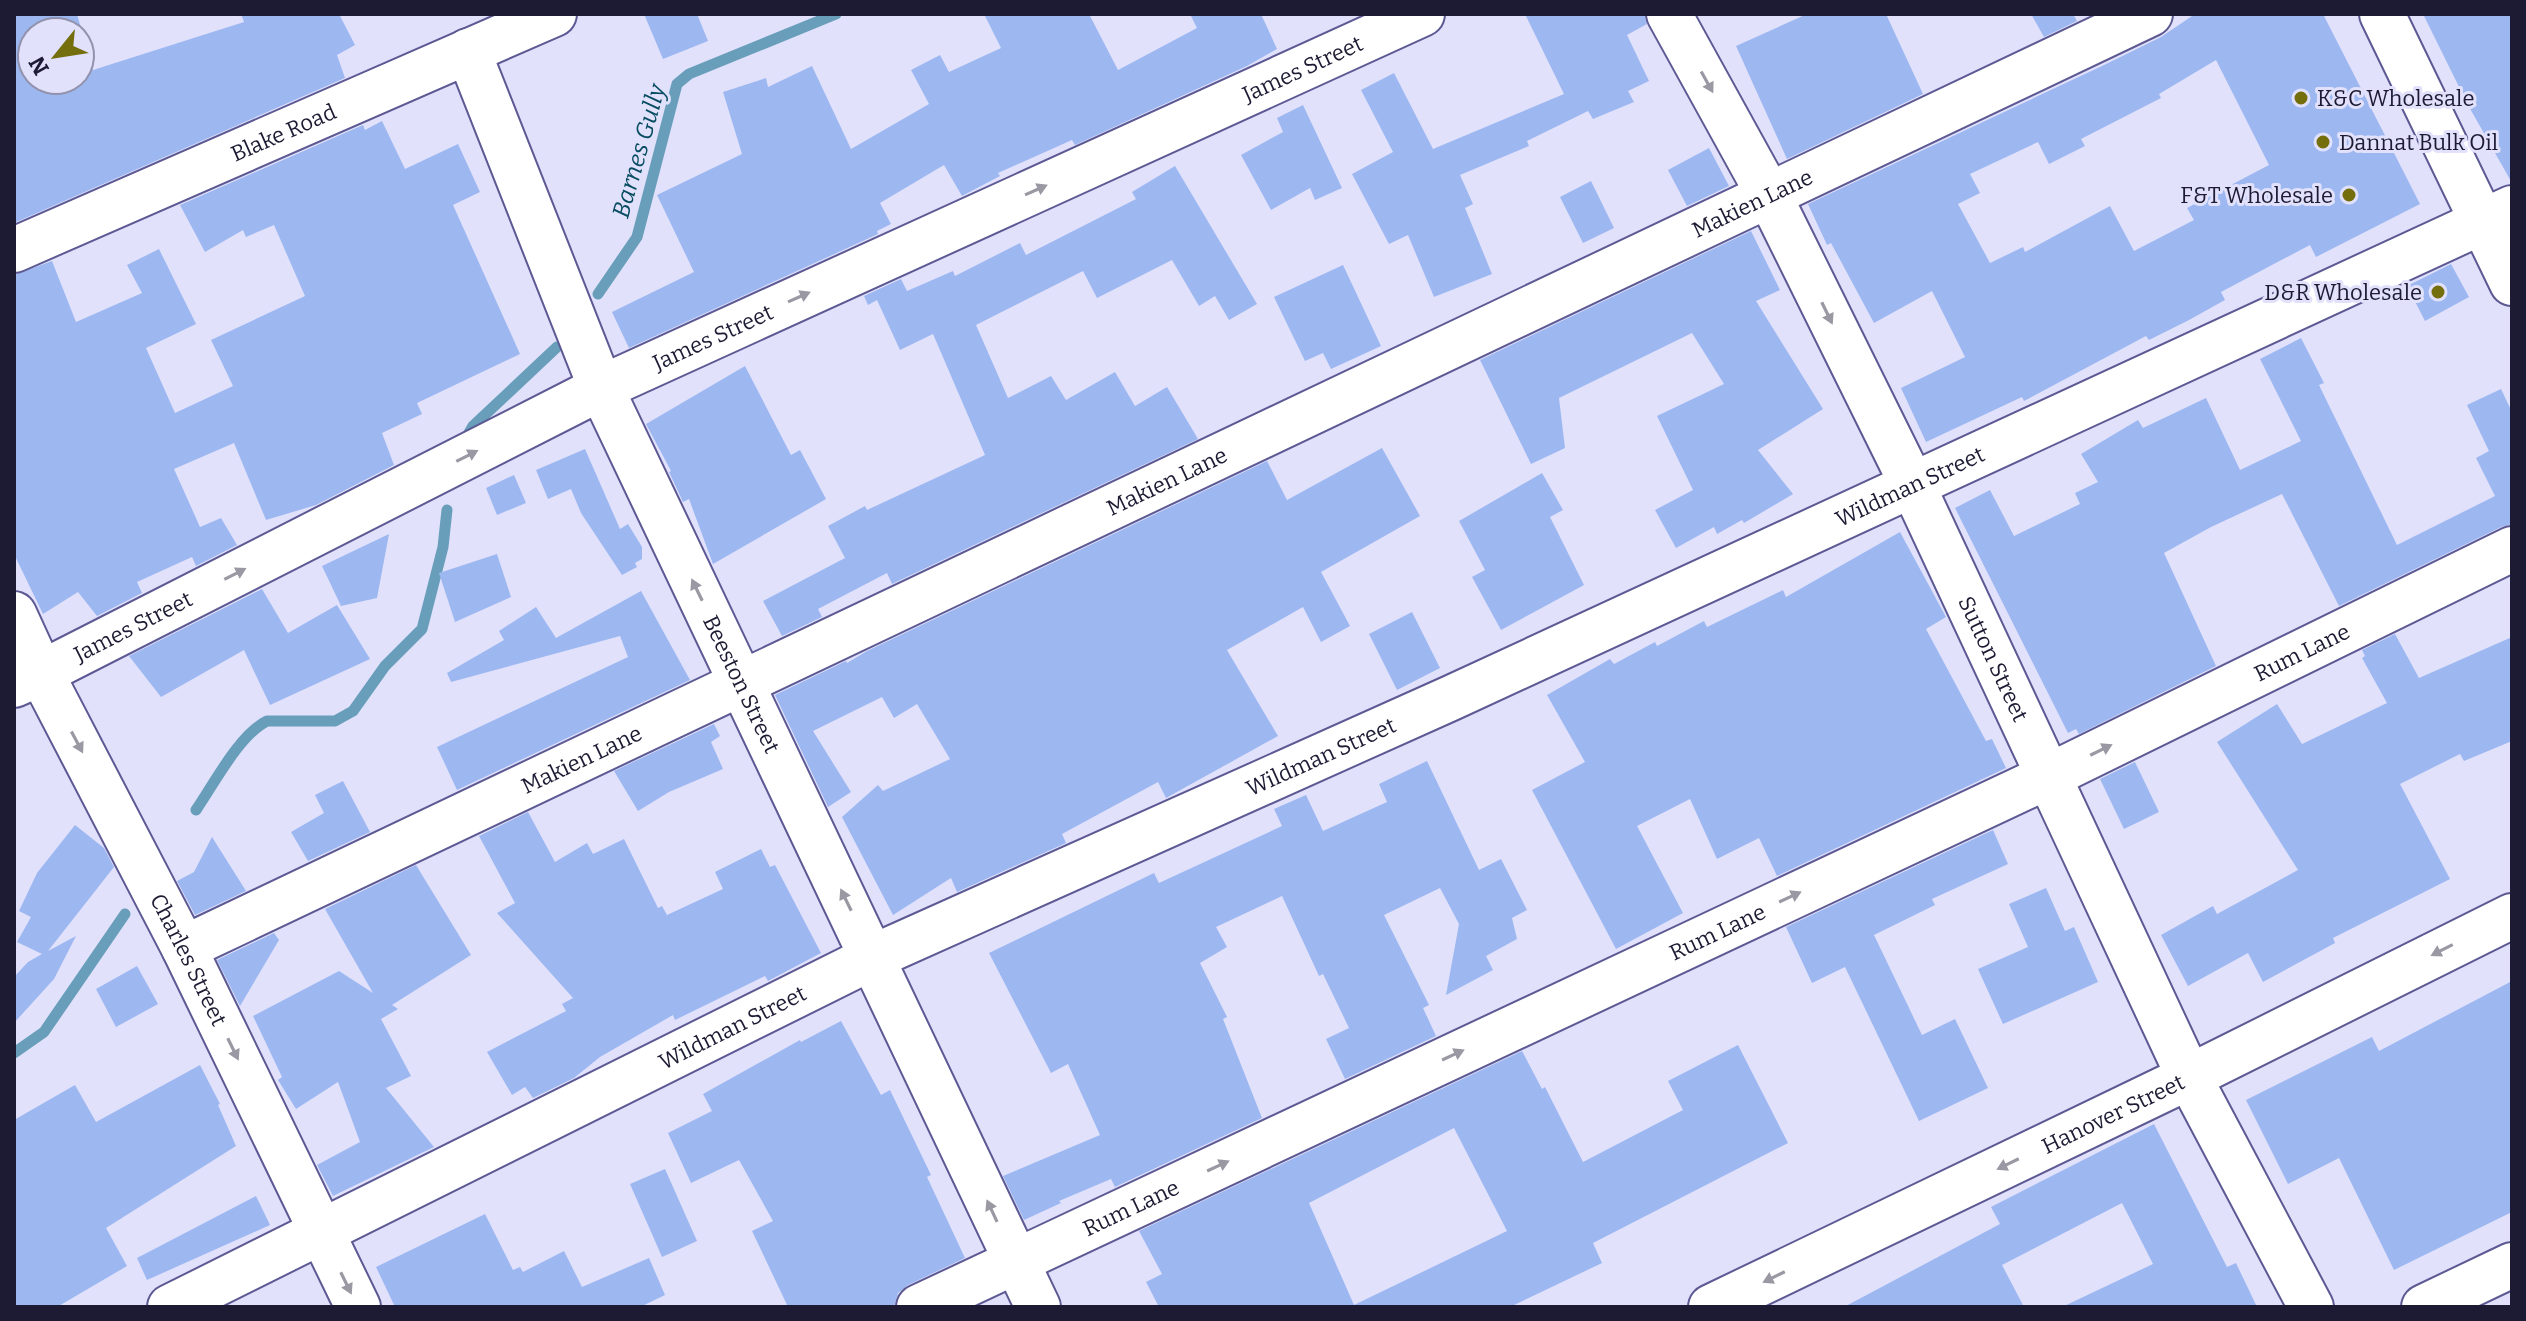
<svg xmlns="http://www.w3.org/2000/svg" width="2526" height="1321" font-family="Bitter,serif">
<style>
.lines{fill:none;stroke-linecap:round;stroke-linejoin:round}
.stream{stroke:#689eba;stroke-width:11}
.building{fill:#9db8f1;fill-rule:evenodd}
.street-casing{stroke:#5c5993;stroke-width:48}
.secondary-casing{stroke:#5c5993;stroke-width:48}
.street{stroke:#fff;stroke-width:44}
.secondary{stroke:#fff;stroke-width:44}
.oneway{fill:#9998a3}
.poi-dot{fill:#756e0d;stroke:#e1e1fc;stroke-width:3}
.labels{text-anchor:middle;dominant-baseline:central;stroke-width:6;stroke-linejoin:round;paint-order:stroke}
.street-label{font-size:22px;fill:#1c1b33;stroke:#e1e1fc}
.poi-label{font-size:22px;fill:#1c1b33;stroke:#e1e1fc;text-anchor:start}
.water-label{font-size:24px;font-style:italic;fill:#084c61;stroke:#e1e1fc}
</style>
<rect width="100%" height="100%" fill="#e1e1fc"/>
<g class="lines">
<g class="stream">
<path d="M598 294 637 237 677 84 689 74 836 14"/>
<path d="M463 443 473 426 557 347"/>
<path d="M196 810C214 784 239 735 267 721H335L353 711 385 666 422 629 443 547 447 510"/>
<path d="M14 1053 44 1032 125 914"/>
</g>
</g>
<g class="building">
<path d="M14 14H77L93 70 244 22 241 14H339L355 45 337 55 345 78 14 223ZM32 32H80V80H32Z"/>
<path d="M644 14H697L708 41 663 59Z"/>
<path d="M984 14H1089L1118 70 1197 28 1190 14H1261L1277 49 1247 66 1075 145 1072 140 998 173 1000 176 962 196 944 165 880 203 891 224 877 231 878 234 629 348 612 312 694 272 657 195 742 154 723 92 766 78 768 87 812 66 851 149 929 104 911 70 940 55 949 72 1001 48Z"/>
<path d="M1525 14H1644L1647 24 1627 35 1649 81 1628 91 1634 102 1593 119 1588 111 1527 141 1529 146 1460 175 1473 204 1465 208 1492 274 1434 297 1408 235 1389 244 1352 174 1393 152 1361 90 1394 73 1433 149 1564 94Z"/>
<path d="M1807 14H1886L1923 94 1787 159 1736 46Z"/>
<path d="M2031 14H2073L2077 21 2044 37Z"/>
<path d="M2195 14H2323L2420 204 2316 257 2310 245 2221 292 2225 300 2189 320 2149 340 2146 336 2024 401 2022 397 1926 442 1901 388 1965 357 1932 291 1874 323 1831 243 1827 245 1808 204 2102 66 2161 37ZM2216 60 2269 165 2187 208 2194 220 2134 251 2110 206 2025 252 2023 247 1990 263 1958 204 1980 193 1970 174 2038 142 2049 164 2085 146 2081 139 2161 98 2159 94Z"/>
<path d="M2423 14H2512V183L2468 105Z"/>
<path d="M1303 105 1342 188 1315 200 1310 188 1271 210 1241 155 1283 132 1277 118Z"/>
<path d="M382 121 405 169 458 144 480 192 453 205 520 354 417 403 422 414 382 433 394 465 316 505 266 520 234 443 174 469 200 527 221 518 237 545 196 566 192 557 137 582 142 593 97 616 78 592 43 614 14 554V275L52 261 76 322 142 293 127 265 159 249 196 324 146 348 175 413 233 386 211 340 305 296 274 225 246 237 243 230 205 252 180 205 363 125 365 130Z"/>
<path d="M1709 148 1729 186 1687 206 1668 170Z"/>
<path d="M1175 166 1257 304 1229 320 1215 296 1199 306 1172 260 1097 298 1083 271 976 325 1008 398 1051 376 1066 400 1115 372 1135 406 1167 387 1198 439 892 584 887 573 818 609 822 617 782 636 763 601 845 558 828 526 865 506 867 510 985 455 933 334 900 350 877 300 868 305 864 296 901 279 907 291 953 271 955 276 1020 243 1026 255 1136 199 1132 192Z"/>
<path d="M1591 181 1614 228 1583 243 1560 197Z"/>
<path d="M1751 231 1780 290 1756 301 1823 409 1758 450 1793 494 1744 523 1742 520 1717 534 1714 527 1676 548 1655 510 1693 490 1657 416 1724 384 1692 333 1559 398 1565 448 1531 464 1480 360Z"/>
<path d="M2451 264 2469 297 2425 321 2407 286Z"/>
<path d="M1343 265 1381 346 1331 369 1323 353 1305 361 1274 297Z"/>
<path d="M2301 338 2324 383 2319 385 2397 545 2495 496 2476 458 2489 451 2467 405 2501 389 2512 412V524L2501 527 2339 606 2282 494 2211 527 2164 553 2216 666 2079 734 2076 729 2068 733 1955 508 1990 490 2014 536 2080 504 2075 493 2098 482 2081 454 2138 420 2143 428 2206 398 2240 470 2301 441 2260 359Z"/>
<path d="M745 366 791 455 800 450 826 499 713 564 689 499 683 502 669 472 671 471 646 424Z"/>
<path d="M1382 448 1420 516 1321 572 1350 626 1321 642 1303 607 1227 650 1278 736 1166 798 1158 782 1062 834 1066 843 957 892 951 878 893 915 842 817 878 785 883 791 950 759 917 704 894 718 882 697 813 731 851 792 828 807 775 695 846 661 847 663 867 651 1267 461 1287 500Z"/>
<path d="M585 449 620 529 628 524 642 547V559L635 563 637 567 622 575 581 513 571 489 548 499 536 470Z"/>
<path d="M1542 473 1563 510 1550 517 1584 585 1501 630 1472 577 1485 570 1459 521Z"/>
<path d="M514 475 526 503 497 515 486 488Z"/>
<path d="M1900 532 1946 617 1926 629 1986 741 1992 739 2006 768 1777 876 1759 838 1717 859 1690 799 1637 826 1683 913 1616 949 1532 790 1585 762 1547 695 1610 659 1614 664 1655 642 1657 646 1704 621 1707 627 1783 590 1786 597Z"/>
<path d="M389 534 377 598 341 606 322 566Z"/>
<path d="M497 554 511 597 455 622 439 573Z"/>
<path d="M262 589 288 633 337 605 370 659 270 705 244 650 161 697 129 656Z"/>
<path d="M641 591 690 680 457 790 437 747 628 657 620 636 451 682 447 673 504 640 499 631 536 607 556 638Z"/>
<path d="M1412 612 1440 668 1397 690 1369 634Z"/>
<path d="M2395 634 2419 678 2512 637V741L2464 761 2460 754 2400 784 2450 879 2333 938 2335 943 2263 982 2248 953 2188 986 2161 935 2213 906 2217 914 2298 870 2217 742 2277 704 2302 744 2387 703 2362 658 2365 656 2362 650Z"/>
<path d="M714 724 720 736 711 742 723 769 669 792 638 811 614 771Z"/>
<path d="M1427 761 1479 870 1501 859 1527 910 1512 918 1517 939 1486 956 1493 970 1446 995 1459 924 1440 888 1384 915 1429 1005 1423 1008 1436 1036 1345 1079 1326 1039 1349 1028 1323 974 1319 976 1282 896 1216 927 1227 947 1200 963 1227 1017 1223 1019 1262 1118 1115 1187 1111 1179 1059 1201 1061 1203 1024 1220 1003 1176 1100 1135 1068 1064 1051 1073 989 953 1154 873 1159 883 1282 826 1274 809 1306 795 1323 831 1387 802 1379 784Z"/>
<path d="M2135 762 2159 812 2124 829 2100 779Z"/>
<path d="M343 781 370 832 308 861 291 832 324 813 315 795Z"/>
<path d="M528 812 555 862 587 843 593 854 624 839 658 908 662 906 667 915 723 889 715 872 761 849 770 867 775 865 821 953 768 981 765 976 675 1020 673 1015 600 1057 574 1078 533 1098 525 1087 512 1095 487 1052 566 1011 562 1004 573 998 497 913 515 903 479 836Z"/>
<path d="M75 825 104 848 114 867 48 951 76 936 54 979 14 1023V977L28 962 42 954 17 942 31 917 19 911 37 873Z"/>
<path d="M1993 830 2008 864 1932 899 1935 905 1874 935 1922 1035 1955 1019 1988 1088 1919 1121 1845 967 1812 983 1786 927Z"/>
<path d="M212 837 246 891 195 915 177 881 194 872Z"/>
<path d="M416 865 471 955 392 1005 398 1009 381 1019 411 1076 386 1088 434 1147 333 1196 317 1165 360 1142 338 1082 296 1109 278 1080 282 1077 253 1016 339 971 373 993 325 909Z"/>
<path d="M2046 888 2065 931 2074 927 2098 982 2003 1024 1978 969 2028 947 2009 904Z"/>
<path d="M274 933 279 940 240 1006 217 960Z"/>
<path d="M137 966 158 1004 116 1027 96 989Z"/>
<path d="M2512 981V1212L2394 1270 2339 1158 2288 1184 2246 1100 2372 1037 2379 1051Z"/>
<path d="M841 1021 881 1095 890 1090 931 1175 927 1177 965 1258 908 1285 898 1293 894 1307H788L752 1231 773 1221 739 1160 691 1183 668 1133 712 1111 703 1094 800 1040 801 1042Z"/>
<path d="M1738 1045 1788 1143 1593 1243 1602 1263 1510 1307H1159L1146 1282 1162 1274 1139 1231 1522 1051 1542 1089 1545 1087 1583 1162 1683 1110 1668 1081ZM1454 1128 1507 1231 1354 1305 1309 1203Z"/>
<path d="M200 1065 220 1104 218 1105 236 1146 106 1228 127 1266 57 1307H14V1120L75 1085 96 1122Z"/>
<path d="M2154 1124 2227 1267 2236 1263 2257 1307H2062L2153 1264 2122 1203 2002 1265 2024 1307H1844L2000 1224 1991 1207Z"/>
<path d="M665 1169 697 1241 662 1257 630 1184Z"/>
<path d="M256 1196 270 1225 147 1280 137 1258Z"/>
<path d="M485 1214 513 1270 520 1267 523 1272 564 1251 582 1287 649 1258 665 1295 640 1307H395L376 1267Z"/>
</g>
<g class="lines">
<defs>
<g id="street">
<path id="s1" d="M1669 14 1770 197 1912 484 2189 1077 2311 1307"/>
<path id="s2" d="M468 51 601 388 1038 1307"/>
<path id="s3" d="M14 250 554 14"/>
<path id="s4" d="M14 614 41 673 601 388 1422 14"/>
<path id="s5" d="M184 948 2150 14"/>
<path id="s6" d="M170 1307 873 957 1451 698 2512 208"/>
<path id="s7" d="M919 1307 2049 776 2512 549"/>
<path id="s8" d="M1711 1307 2189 1077 2512 916"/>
<path d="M2424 1307 2512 1265"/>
</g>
<g id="secondary">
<path d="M2382 14 2512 283"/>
<path id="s9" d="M14 685 41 673 184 948 358 1307"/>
</g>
</defs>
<use href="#street" class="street-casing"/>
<use href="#secondary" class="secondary-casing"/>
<use href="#street" class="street"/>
<use href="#secondary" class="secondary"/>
</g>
<defs><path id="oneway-solid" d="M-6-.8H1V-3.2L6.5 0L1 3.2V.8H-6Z" transform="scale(2)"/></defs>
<g class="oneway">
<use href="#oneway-solid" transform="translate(1707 82) rotate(61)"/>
<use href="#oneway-solid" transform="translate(1036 190) rotate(-24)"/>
<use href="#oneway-solid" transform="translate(799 297) rotate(-24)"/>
<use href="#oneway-solid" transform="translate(1827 313) rotate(64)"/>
<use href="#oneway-solid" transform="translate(467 456) rotate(-27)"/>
<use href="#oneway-solid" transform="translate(235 574) rotate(-27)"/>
<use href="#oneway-solid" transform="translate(697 590) rotate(-116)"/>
<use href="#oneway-solid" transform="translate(77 742) rotate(62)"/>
<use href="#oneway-solid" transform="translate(2101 750) rotate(-26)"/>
<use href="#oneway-solid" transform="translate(1790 897) rotate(-25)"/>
<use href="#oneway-solid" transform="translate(846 900) rotate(-116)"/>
<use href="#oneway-solid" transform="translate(2442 950) rotate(153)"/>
<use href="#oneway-solid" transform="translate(233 1049) rotate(64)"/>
<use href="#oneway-solid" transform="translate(1453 1055) rotate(-25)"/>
<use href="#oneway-solid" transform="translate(2008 1164) rotate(154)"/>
<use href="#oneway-solid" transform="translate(1218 1166) rotate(-25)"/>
<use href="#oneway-solid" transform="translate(992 1211) rotate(-115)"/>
<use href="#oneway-solid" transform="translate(1774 1277) rotate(154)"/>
<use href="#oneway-solid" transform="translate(346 1283) rotate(64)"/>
</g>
<g class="poi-dot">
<circle cx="2301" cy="98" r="8"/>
<circle cx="2323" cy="142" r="8"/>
<circle cx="2349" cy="195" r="8"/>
<circle cx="2438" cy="292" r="8"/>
</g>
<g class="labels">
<g class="street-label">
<text stroke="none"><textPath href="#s4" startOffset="1464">James Street</textPath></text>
<text stroke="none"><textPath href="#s3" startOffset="294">Blake Road</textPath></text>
<text stroke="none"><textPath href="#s5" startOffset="1736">Makien Lane</textPath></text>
<text stroke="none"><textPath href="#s4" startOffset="816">James Street</textPath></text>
<text stroke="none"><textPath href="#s5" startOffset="1088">Makien Lane</textPath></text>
<text stroke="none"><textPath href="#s6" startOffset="1924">Wildman Street</textPath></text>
<text stroke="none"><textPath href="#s4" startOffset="168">James Street</textPath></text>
<text stroke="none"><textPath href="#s7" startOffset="1530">Rum Lane</textPath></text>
<text stroke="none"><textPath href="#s1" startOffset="722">Sutton Street</textPath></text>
<text stroke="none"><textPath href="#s2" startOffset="690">Beeston Street</textPath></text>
<text stroke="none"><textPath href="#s6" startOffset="1276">Wildman Street</textPath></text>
<text stroke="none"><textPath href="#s5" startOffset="440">Makien Lane</textPath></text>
<text stroke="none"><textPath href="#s7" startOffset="882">Rum Lane</textPath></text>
<text stroke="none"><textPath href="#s9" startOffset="352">Charles Street</textPath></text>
<text stroke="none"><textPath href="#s6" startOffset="628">Wildman Street</textPath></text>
<text stroke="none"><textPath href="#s8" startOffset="446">Hanover Street</textPath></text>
<text stroke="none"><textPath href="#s7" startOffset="234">Rum Lane</textPath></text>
</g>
<g class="poi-label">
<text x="2317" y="98">K&amp;C Wholesale</text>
<text x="2339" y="142">Dannat Bulk Oil</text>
<text x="2333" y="195" text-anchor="end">F&amp;T Wholesale</text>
<text x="2422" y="292" text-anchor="end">D&amp;R Wholesale</text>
</g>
<g class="water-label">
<text transform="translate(639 151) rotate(-74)">Barnes Gully</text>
</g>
</g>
<rect width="2526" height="1321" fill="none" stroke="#1c1b33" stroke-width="32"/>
<g transform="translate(56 56) rotate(240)"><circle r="38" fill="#e1e1fc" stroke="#9292ac" stroke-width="2"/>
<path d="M0-6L14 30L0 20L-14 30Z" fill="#756e0d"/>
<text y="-12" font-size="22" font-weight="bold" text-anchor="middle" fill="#1c1b33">N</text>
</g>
</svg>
